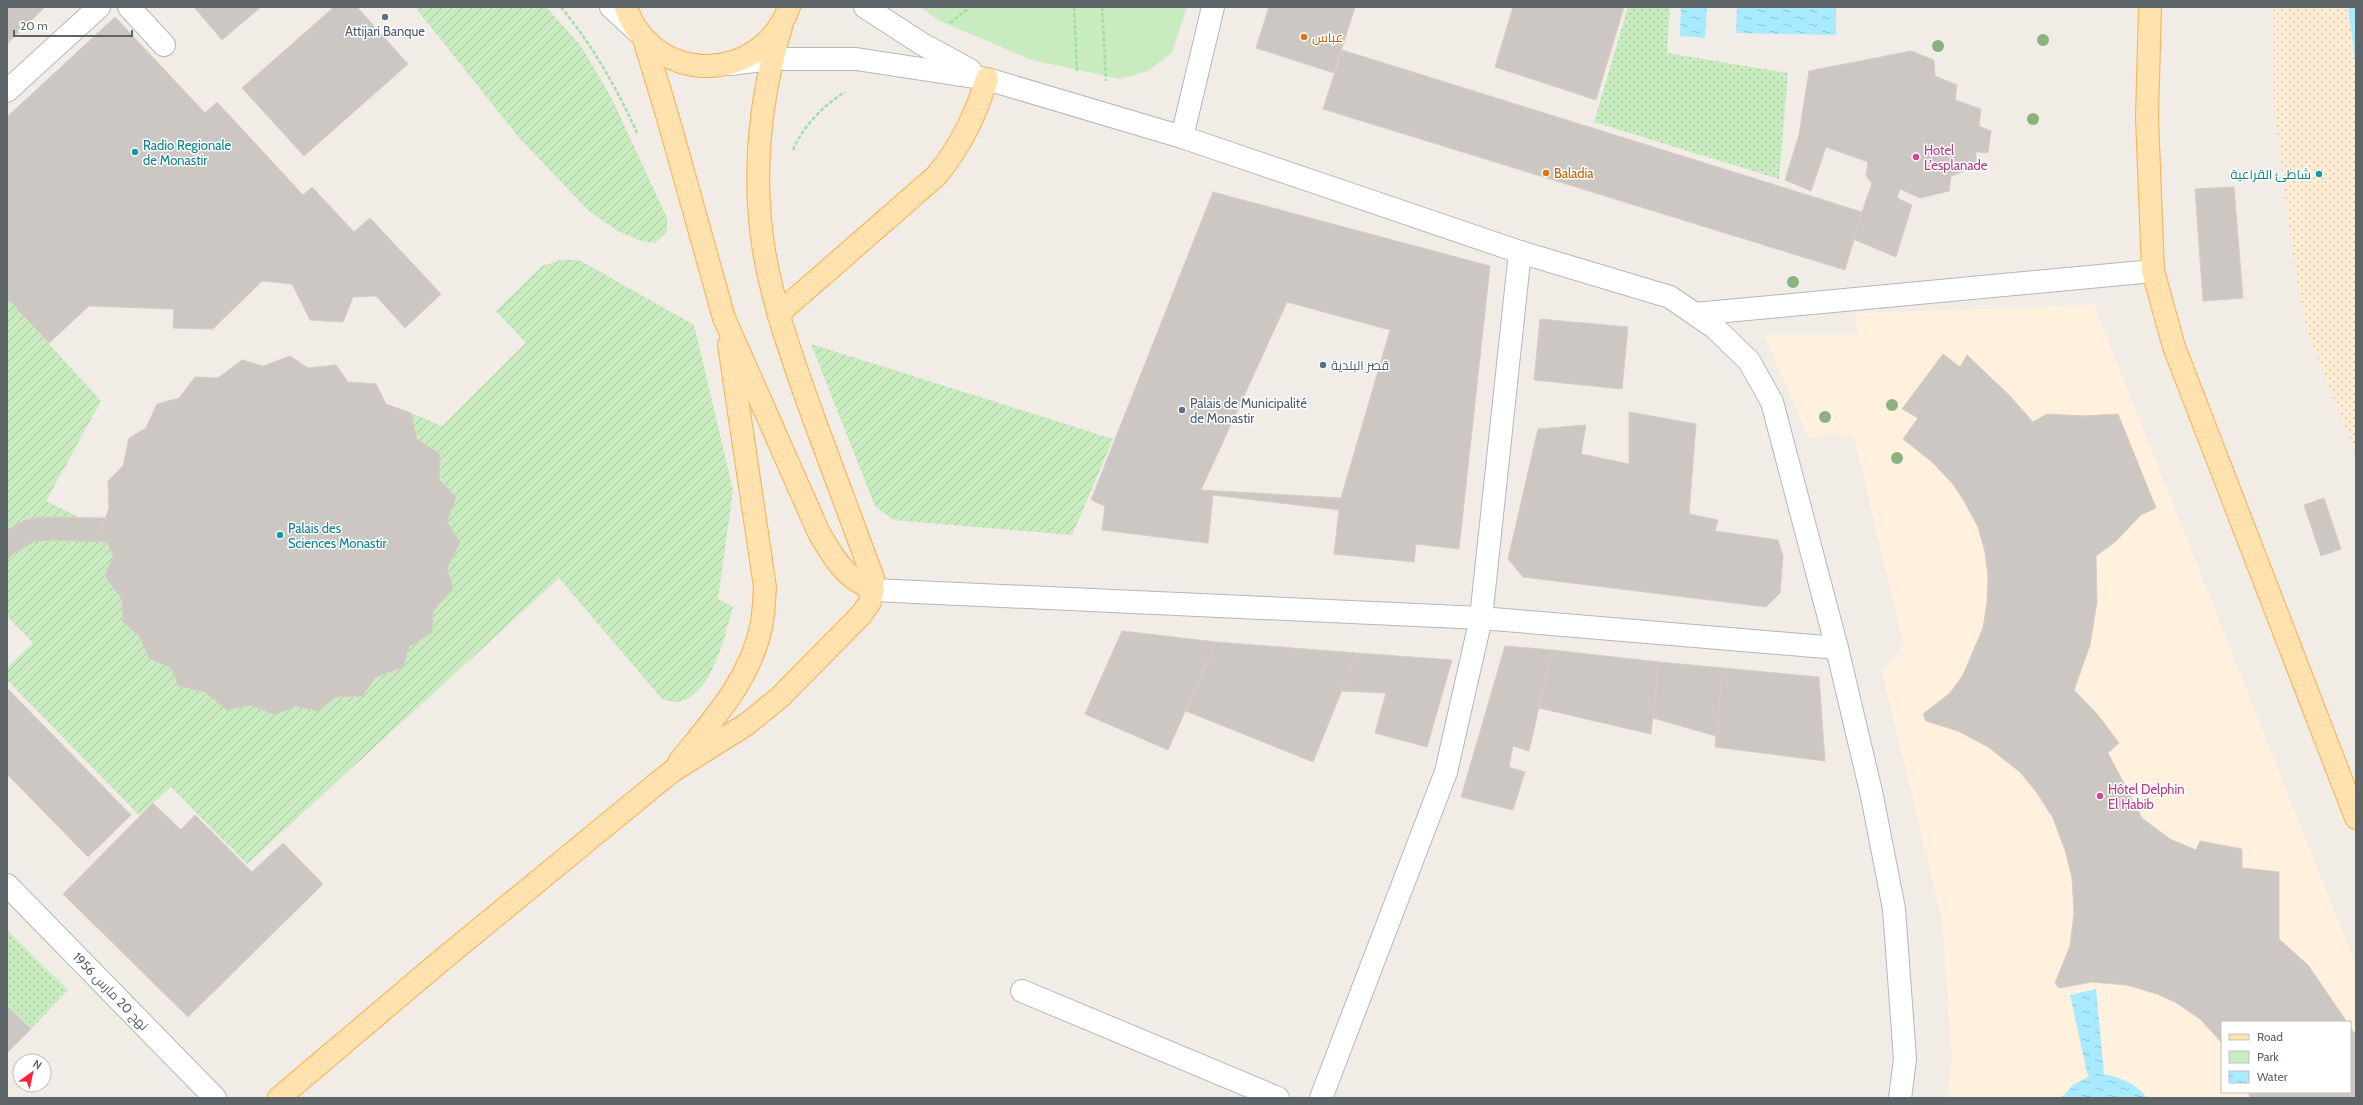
<svg xmlns="http://www.w3.org/2000/svg" width="2363" height="1105" font-family="Cabin,Cairo,sans-serif">
<style>
.commercial{fill:#fff1dd;fill-rule:evenodd}
.grass{fill:url(#grass-dots)}
.sand{fill:url(#sand-dots)}
.park{fill:#c8ebc0}
.garden{fill:url(#garden-furrows)}
.water{fill:url(#water-ripples)}
.building{fill:#ccc7c2;stroke:#d7cdc3;fill-rule:evenodd}
.lines{fill:none;stroke-linecap:round;stroke-linejoin:round}
.minor-casing{stroke:#b3b8bc;stroke-width:24}
.major-casing{stroke:#ffad51;stroke-width:24}
.path{stroke:#a2dea6;stroke-width:2.5;stroke-dasharray:4 2;stroke-linecap:butt}
.minor{stroke:#fff;stroke-width:22}
.major{stroke:#ffe2ad;stroke-width:22}
.tree{fill:#8bb17f}
.service-dot{fill:#5c6f8a;stroke:#fff;stroke-width:1.5}
.food-dot{fill:#e8710a;stroke:#fff;stroke-width:1.5}
.culture-dot{fill:#0f9aa8;stroke:#fff;stroke-width:1.5}
.hotel-dot{fill:#d1479c;stroke:#fff;stroke-width:1.5}
.labels{text-anchor:middle;dominant-baseline:central;stroke-width:3;stroke-linejoin:round;paint-order:stroke}
.service-label{font-size:13px;fill:#4e5e75;stroke:#fff;text-anchor:start}
.food-label{font-size:13px;fill:#c56008;stroke:#fff;text-anchor:start}
.culture-label{font-size:13px;fill:#0d838f;stroke:#fff;text-anchor:start}
.hotel-label{font-size:13px;fill:#b23c85;stroke:#fff;text-anchor:start}
.street-label{font-size:13px;fill:#5d6468;stroke:#fff}
</style>
<defs>
<pattern id="grass-dots" width="8" height="8" patternUnits="userSpaceOnUse"><rect width="8" height="8" fill="#c8ebc0"/><path d="M2 2h.1M6 6h.1" fill="none" stroke="#a6c2a0" stroke-width="1.8" stroke-linecap="round"/></pattern>
<pattern id="sand-dots" width="8" height="8" patternUnits="userSpaceOnUse"><rect width="8" height="8" fill="#feecd4"/><path d="M2 2h.1M6 6h.1" fill="none" stroke="#d1c3b0" stroke-width="1.8" stroke-linecap="round"/></pattern>
<pattern id="garden-furrows" width="10" height="10" patternUnits="userSpaceOnUse"><rect width="10" height="10" fill="#c8ebc0"/><path d="M-1 1l2-2M0 10L10 0M9 11l2-2" fill="none" stroke="#a6c2a0"/></pattern>
<pattern id="water-ripples" width="26" height="14" patternUnits="userSpaceOnUse"><rect width="26" height="14" fill="#a8eaff"/><path d="M2 4q2-2 4 0t4 0M15 11q2-2 4 0t4 0" fill="none" stroke="#8cc1d2"/></pattern>
</defs>
<rect width="100%" height="100%" fill="#f1ece6"/>
<path class="commercial" d="M2094 305 2356 966V1098H1947L1952 1060 1942 920 1882 671 1904 646 1854 437 1831 434 1809 438 1764 335H1858L1855 313ZM2222 1022H2350V1092H2222Z"/>
<g class="grass">
<path d="M1628 7H1670L1667 53 1788 73 1779 179 1594 122Z"/>
<path d="M7 930 68 990 31 1029 7 1006Z"/>
</g>
<path class="sand" d="M2274 7H2348L2356 66V455L2305 325 2291 242 2274 106Z"/>
<path class="park" d="M920 7H1187L1172 52 1148 71 1120 79 1032 60 940 21Z"/>
<g class="garden">
<path d="M415 7H546L581 46 612 99 667 218V232L655 243 641 241 618 231 589 211 521 140Z"/>
<path d="M564 259 581 261 694 325 733 490 718 599 733 607C725 633 712 699 677 702 672 702 666 700 662 699L559 578 247 864 171 787 139 815 7 680V668L33 643 7 616V298L101 401 46 501 101 528 113 555 105 576 122 599 123 622 140 637 149 658 171 668 179 686 205 692 227 710 251 705 275 715 295 706 318 711 336 697 362 696 376 677 403 667 409 647 432 632 433 611 453 589 447 568 460 542 447 522 456 497C432 471 418 447 411 413L442 426 526 343 496 311 542 266Z"/>
<path d="M811 344 1113 439 1072 535 894 520 875 506Z"/>
</g>
<g class="water">
<path d="M1681 7H1707L1705 38 1680 36Z"/>
<path d="M1737 7H1836V35L1736 33Z"/>
<path d="M2348 7H2356V66Z"/>
<path d="M2096 989 2104 1074C2122 1078 2135 1083 2147 1098H2061L2074 1084 2088 1077 2070 995Z"/>
</g>
<g class="building">
<path d="M7 7H45L7 44Z"/>
<path d="M194 7H261L222 40Z"/>
<path d="M334 7H357L408 64 304 156 242 88Z"/>
<path d="M1269 7H1355L1334 73 1256 48Z"/>
<path d="M1513 7H1624L1596 100 1495 67Z"/>
<path d="M115 17 205 113 217 102 303 195 312 187 354 232 370 218 441 294 405 328 376 296 353 297 343 322 310 320 292 284 262 281 213 329 173 328 174 309 89 306 49 343 7 298V117Z"/>
<path d="M1342 50 1862 212 1845 270 1323 109Z"/>
<path d="M1911 51 1934 60 1935 76 1957 85 1955 100 1981 109 1979 126 1991 131 1988 153 1976 152V167L1951 176 1949 191 1920 198 1900 189 1897 198 1912 205 1896 257 1853 239 1872 183 1866 176 1868 162 1826 147 1811 191 1785 180 1799 135 1809 71Z"/>
<path d="M2234 187 2243 298 2203 301 2195 189Z"/>
<path d="M1213 192 1490 266 1459 549 1416 544 1414 562 1334 554 1339 510 1213 495 1208 543 1102 530 1105 506 1091 500ZM1287 302 1390 330 1341 498 1201 490Z"/>
<path d="M1540 319 1628 327 1622 389 1534 380Z"/>
<path d="M1943 354 1960 367 1967 355 2010 396 2033 422 2047 414 2083 416 2118 414 2156 508 2141 515 2115 542 2096 556 2097 602 2090 645 2074 690 2098 715 2119 743 2108 753 2142 818 2170 839 2196 850 2200 841 2242 849V868L2279 872V939L2308 965 2347 1022H2222V1043L2200 1019 2175 1002 2157 994 2127 985 2092 982 2059 988 2055 983 2070 946 2074 913 2072 878 2065 850 2053 818 2037 793 2020 772 1988 747 1958 731 1926 721 1923 714 1950 693 1963 675 1983 628 1987 602 1988 577 1985 552 1978 527 1964 501 1953 484 1932 462 1903 439 1918 418 1902 409Z"/>
<path d="M290 356 308 368 336 365 348 382 376 384 386 404 411 413 417 439 440 454 439 479 456 497 447 522 460 542 447 568 453 589 433 611 432 632 409 647 403 667 376 677 362 696 336 697 318 711 295 706 275 715 251 705 227 710 205 692 179 686 171 668 149 658 140 637 123 622 122 599 105 576 113 555 101 528 109 509 108 481 123 466 129 438 146 428 157 404 179 398 195 377 218 378 242 360 263 366Z"/>
<path d="M1629 412 1696 424 1689 514 1718 520 1715 531 1778 540 1783 556 1780 593 1766 607 1523 577 1508 559 1538 429 1586 425 1581 454 1629 464Z"/>
<path d="M2324 498 2341 549 2321 556 2304 505Z"/>
<path d="M41 517 105 518 101 528 108 542 51 540 33 542 14 553 7 560V530L25 520Z"/>
<path d="M1122 631 1216 642 1168 750 1085 714Z"/>
<path d="M1216 642 1357 653 1313 762 1186 711Z"/>
<path d="M1505 646 1552 650 1529 751 1513 746 1509 767 1525 772 1513 810 1461 797Z"/>
<path d="M1552 650 1659 662 1651 734 1539 708Z"/>
<path d="M1357 653 1452 660 1427 747 1375 733 1386 693 1341 691Z"/>
<path d="M1659 662 1723 668 1716 736 1653 718Z"/>
<path d="M1723 668 1819 677 1825 761 1715 747Z"/>
<path d="M7 688 131 815 88 857 7 774Z"/>
<path d="M153 803 181 830 195 815 252 872 283 843 323 884 188 1017 63 894Z"/>
<path d="M7 1006 31 1029 7 1053Z"/>
<path d="M2350 1026 2356 1036V1098H2250L2248 1092H2350Z"/>
</g>
<g class="lines">
<defs>
<g id="minor">
<path d="M129 7 164 45"/>
<path d="M611 7 638 32"/>
<path d="M865 7 922 44 970 70"/>
<path d="M730 64 772 59H856L987 79 1182 137 1520 252 1670 297 1715 328 1749 361 1772 402 1837 648 1872 796 1894 909 1905 1059 1900 1098"/>
<path d="M7 91 99 7"/>
<path d="M1182 137 1213 7"/>
<path d="M1695 314 2153 271"/>
<path d="M873 590 1481 618 1837 648"/>
<path d="M7 885 215 1098"/>
<path d="M1022 991 1278 1098"/>
<path d="M1321 1098 1446 772 1481 618 1520 252"/>
</g>
<g id="major">
<path d="M626 7C631 23 640 36 653 47 700 85 770 63 789 7"/>
<path d="M2150 7 2147 117 2153 271 2174 347 2356 818"/>
<path d="M644 39 668 118 724 318 819 533C836 561 842 575 873 590"/>
<path d="M778 314 936 176C961 146 975 116 987 79"/>
<path d="M679 762C712 721 750 680 761 627 764 614 764 600 765 587L729 345"/>
<path d="M279 1098 437 964 671 772 747 724 780 697 861 615 870 602 873 578C854 526 834 474 815 422 795 366 774 310 764 251 752 177 760 99 781 27"/>
</g>
</defs>
<use href="#minor" class="minor-casing"/>
<use href="#major" class="major-casing"/>
<g class="path">
<path d="M561 7C592 45 617 88 637 133"/>
<path d="M1074 7 1077 72"/>
<path d="M1102 7 1106 81"/>
<path d="M950 23 970 7"/>
<path d="M793 150C803 126 823 106 845 92"/>
</g>
<use href="#minor" class="minor"/>
<use href="#major" class="major"/>
</g>
<g class="tree">
<circle cx="2043" cy="40" r="6"/>
<circle cx="1938" cy="46" r="6"/>
<circle cx="2033" cy="119" r="6"/>
<circle cx="1793" cy="282" r="6"/>
<circle cx="1892" cy="405" r="6"/>
<circle cx="1825" cy="417" r="6"/>
<circle cx="1897" cy="458" r="6"/>
</g>
<g class="service-dot">
<circle cx="385" cy="17" r="4"/>
<circle cx="1323" cy="365" r="4"/>
<circle cx="1182" cy="410" r="4"/>
</g>
<g class="food-dot">
<circle cx="1304" cy="37" r="4"/>
<circle cx="1546" cy="173" r="4"/>
</g>
<g class="culture-dot">
<circle cx="135" cy="152" r="4"/>
<circle cx="2319" cy="174" r="4"/>
<circle cx="280" cy="535" r="4"/>
</g>
<g class="hotel-dot">
<circle cx="1916" cy="157" r="4"/>
<circle cx="2100" cy="796" r="4"/>
</g>
<g class="labels">
<g class="service-label">
<text x="385" y="31" text-anchor="middle">Attijari Banque</text>
<text x="1331" y="365">قصر البلدية</text>
<text x="1190" y="403">Palais de Municipalité<tspan x="1190" dy="15">de Monastir</tspan></text>
</g>
<g class="food-label">
<text x="1312" y="37">عباس</text>
<text x="1554" y="173">Baladia</text>
</g>
<g class="culture-label">
<text x="143" y="145">Radio Regionale<tspan x="143" dy="15">de Monastir</tspan></text>
<text x="2311" y="174" text-anchor="end">شاطئ القراعية</text>
<text x="288" y="528">Palais des<tspan x="288" dy="15">Sciences Monastir</tspan></text>
</g>
<g class="hotel-label">
<text x="1924" y="150">Hotel<tspan x="1924" dy="15">L'esplanade</tspan></text>
<text x="2108" y="789">Hôtel Delphin<tspan x="2108" dy="15">El Habib</tspan></text>
</g>
<g class="street-label">
<text transform="translate(111 991) rotate(46)">نهج 20 مارس 1956</text>
</g>
</g>
<rect width="2363" height="1105" fill="none" stroke="#5d6468" stroke-width="16"/>
<rect x="2221" y="1021" width="130" height="72" fill="#ffffff" stroke="#bec1c3"/>
<rect x="2229" y="1034" width="20" height="6" fill="#ffe2ad" stroke="#bec1c3"/>
<text x="2257" y="1041" font-size="12" fill="#5d6468">Road</text>
<rect x="2229" y="1051" width="20" height="12" fill="#c8ebc0" stroke="#bec1c3"/>
<text x="2257" y="1061" font-size="12" fill="#5d6468">Park</text>
<rect x="2229" y="1071" width="20" height="12" fill="url(#water-ripples)" stroke="#bec1c3"/>
<text x="2257" y="1081" font-size="12" fill="#5d6468">Water</text>
<g transform="translate(32 1073) rotate(33)"><circle r="19" fill="#ffffff" stroke="#bec1c3"/>
<path d="M0-3L7 15L0 10L-7 15Z" fill="#fb223a"/>
<text y="-6" font-size="11" font-weight="bold" text-anchor="middle" fill="#5d6468">N</text>
</g>
<path d="M14 30v6h118v-6" fill="none" stroke="#5d6468" stroke-width="2"/>
<text x="20" y="30" font-size="12" fill="#5d6468" stroke="#ffffff" stroke-width="3" paint-order="stroke">20 m</text>
</svg>
